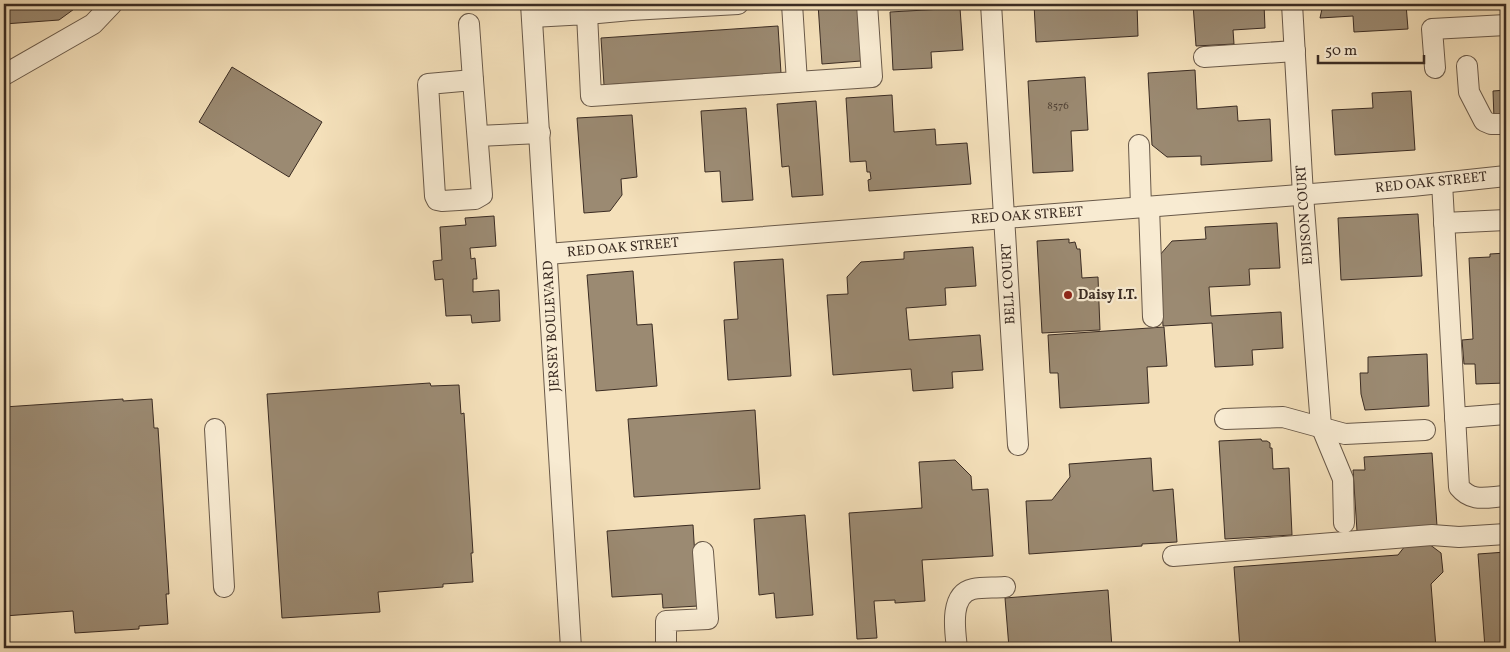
<svg xmlns="http://www.w3.org/2000/svg" width="1510" height="652" font-family="Vollkorn,serif">
<style>
.building{fill:#9b8a72;stroke:#3b2c23}
.lines{fill:none;stroke-linecap:round;stroke-linejoin:round}
.minor-casing{stroke:#695949;stroke-width:22}
.minor{stroke:#f8ebd2;stroke-width:20}
.poi-dot{fill:#8f2418;stroke:#f8ebd2;stroke-width:2}
.labels{text-anchor:middle;dominant-baseline:central;stroke-width:4.5;stroke-linejoin:round;paint-order:stroke}
.number-label{font-size:11px;fill:#534437}
.street-label{font-size:14px;fill:#3b2c23;stroke:#f8ebd2}
.poi-label{font-size:14px;font-weight:bold;fill:#3b2c23;stroke:#f8ebd2;text-anchor:start}
</style>
<rect width="100%" height="100%" fill="#f4e0ba"/>
<filter id="stains"><feTurbulence type="fractalNoise" baseFrequency=".004" numOctaves="4"/><feColorMatrix values="0 0 0 0 .2 0 0 0 0 .09 0 0 0 0 .02 0 0 0 .5 -.17"/></filter>
<radialGradient id="worn" r=".72"><stop offset=".6" stop-color="#630" stop-opacity="0"/><stop offset="1" stop-color="#630" stop-opacity=".3"/></radialGradient>
<g class="building">
<path d="M4 4H81L59 20 4 24Z"/>
<path d="M818 4H858L861 61 822 64Z"/>
<path d="M1034 4H1147H1137L1138 36 1036 42Z"/>
<path d="M1193 4H1264L1265 28 1233 30 1234 44 1196 46Z"/>
<path d="M1323 4H1406L1408 29 1354 32 1353 16 1320 18Z"/>
<path d="M960 8 963 50 931 52 932 68 893 70 890 12Z"/>
<path d="M778 26 781 73 604 85 601 38Z"/>
<path d="M232 67 322 122 289 177 199 122Z"/>
<path d="M1195 70 1197 109 1237 106 1238 121 1270 119 1272 161 1201 165V156L1167 157 1152 145 1148 73Z"/>
<path d="M1085 77 1088 130 1071 131 1073 171 1033 173 1028 81Z"/>
<path d="M1506 90V118L1494 119 1493 91Z"/>
<path d="M1411 91 1415 150 1335 155 1332 110 1373 108 1372 93Z"/>
<path d="M892 95 894 132 935 129 936 145 967 143 971 184 869 191 868 180 871 179 870 172H867L866 161 850 162 846 98Z"/>
<path d="M816 101 823 195 792 197 789 166 782 167 777 104Z"/>
<path d="M746 108 753 200 722 202 720 171 705 172 701 111Z"/>
<path d="M632 115 637 177 621 179 622 195 610 211 584 213 577 118Z"/>
<path d="M1418 214 1422 276 1341 280 1338 218Z"/>
<path d="M494 216 496 246 470 248 471 259 475 258 477 279H473V292L499 290 500 321 472 323 471 315 446 316 443 279 435 280 433 261 442 260 440 227 466 225 465 218Z"/>
<path d="M1277 223 1280 268 1249 269 1250 285 1209 287 1211 316 1281 312 1283 348 1252 350 1253 365 1215 367 1212 323 1163 326 1159 256 1172 241 1206 239 1205 227Z"/>
<path d="M1069 239V243L1075 242 1077 249H1080L1082 278 1098 277 1100 330 1042 333 1037 241Z"/>
<path d="M973 247 976 286 945 288 946 305 906 308 909 340 980 335 983 370 952 372 953 388 913 391 911 369 833 375 827 295 848 294 847 277 861 262 904 259V252Z"/>
<path d="M1506 253V383L1476 384 1475 364H1464L1462 340 1473 339 1469 258 1490 257V254Z"/>
<path d="M783 259 791 376 728 380 724 320 738 319 734 262Z"/>
<path d="M633 271 637 325 652 324 657 386 596 391 587 275Z"/>
<path d="M1164 327 1167 366 1147 367 1149 403 1060 408 1058 373H1050L1048 335Z"/>
<path d="M1427 354 1429 406 1365 410 1361 394 1360 373H1368V357Z"/>
<path d="M430 383 431 386 459 385 461 414 464 413 473 553H471L473 582 443 584V587L378 592 380 612 282 618 267 394Z"/>
<path d="M123 399V401L152 399 154 428H158L169 594H166L168 624 139 626V629L75 633 73 611 4 616V407Z"/>
<path d="M755 410 760 489 634 497 628 419Z"/>
<path d="M1261 439 1262 441H1267L1270 443V448H1272L1273 469 1289 468 1292 535 1225 539 1219 441Z"/>
<path d="M1432 453 1437 526 1357 531 1353 470H1365L1364 457Z"/>
<path d="M1151 458 1153 491 1173 489 1177 542 1142 544V546L1029 554 1026 501 1052 500 1070 477 1069 464Z"/>
<path d="M955 460 971 476 972 490 988 489 993 556 922 560 925 601 895 603V600L874 601 877 638 857 639 849 513 922 508 919 462Z"/>
<path d="M805 515 813 615 776 618 774 593 759 595 754 519Z"/>
<path d="M693 525 698 606 663 608 662 594 612 597 607 531Z"/>
<path d="M1429 544 1441 553 1443 572 1431 584 1436 648H1240L1234 567 1398 555 1405 546Z"/>
<path d="M1506 552V648H1485L1478 554Z"/>
<path d="M1108 590 1112 648H1009L1005 598Z"/>
</g>
<g class="lines">
<defs>
<g id="minor">
<path d="M531 4 571 648"/>
<path d="M991 4 1018 445"/>
<path d="M1292 4 1303 195 1321 426 1343 479 1344 523"/>
<path d="M631 10 738 4"/>
<path d="M587 14 631 10 630 4"/>
<path d="M532 17 587 14 591 96 797 82 792 4"/>
<path d="M469 24 473 80"/>
<path d="M1204 57 1295 51"/>
<path d="M1467 66 1469 92 1484 121 1491 124H1506"/>
<path d="M1435 68 1432 29 1506 25"/>
<path d="M4 75 93 24 112 4"/>
<path d="M473 80 482 195 475 199 442 201 437 200 435 196 428 84Z"/>
<path d="M797 82 872 77 867 4"/>
<path d="M478 136 540 133"/>
<path d="M1139 145 1141 207"/>
<path d="M1442 183 1459 487C1472 503 1487 497 1506 496"/>
<path d="M1149 207 1153 317"/>
<path d="M1444 223 1506 220"/>
<path d="M547 254 1412 186 1506 176"/>
<path d="M1455 418 1506 414"/>
<path d="M1225 419 1283 417 1345 434 1425 430"/>
<path d="M215 429 224 587"/>
<path d="M1173 556 1432 535 1459 537 1506 534"/>
<path d="M666 648V621L708 619 703 552"/>
<path d="M957 648C955 631 949 594 973 589 983 587 994 588 1005 587"/>
</g>
</defs>
<use href="#minor" class="minor-casing"/>
<use href="#minor" class="minor"/>
</g>
<circle class="poi-dot" cx="1068" cy="295" r="5"/>
<g class="labels">
<g class="number-label">
<text x="1058" y="106">8576</text>
</g>
<g class="street-label">
<text transform="translate(1431 183) rotate(-6)">RED OAK STREET</text>
<text transform="translate(1305 215) rotate(-94)">EDISON COURT</text>
<text transform="translate(1027 216) rotate(-4)">RED OAK STREET</text>
<text transform="translate(623 248) rotate(-5)">RED OAK STREET</text>
<text transform="translate(1009 284) rotate(-93)">BELL COURT</text>
<text transform="translate(552 326) rotate(-93)">JERSEY BOULEVARD</text>
</g>
<g class="poi-label">
<text x="1078" y="295">Daisy I.T.</text>
</g>
</g>
<rect width="1510" height="652" fill="none" stroke="#f4e0ba" stroke-width="20"/>
<rect x="5" y="5" width="1500" height="642" fill="none" stroke="#3b2c23" stroke-width="2.5"/>
<rect x="10" y="10" width="1490" height="632" fill="none" stroke="#3b2c23"/>
<path d="M1318 55v8h106v-8" fill="none" stroke="#3b2c23" stroke-width="2.5"/>
<text x="1325" y="55" font-size="15" fill="#3b2c23" stroke="#f8ebd2" stroke-width="4" paint-order="stroke">50 m</text>
<rect width="100%" height="100%" filter="url(#stains)"/>
<rect width="100%" height="100%" fill="url(#worn)"/>
</svg>
